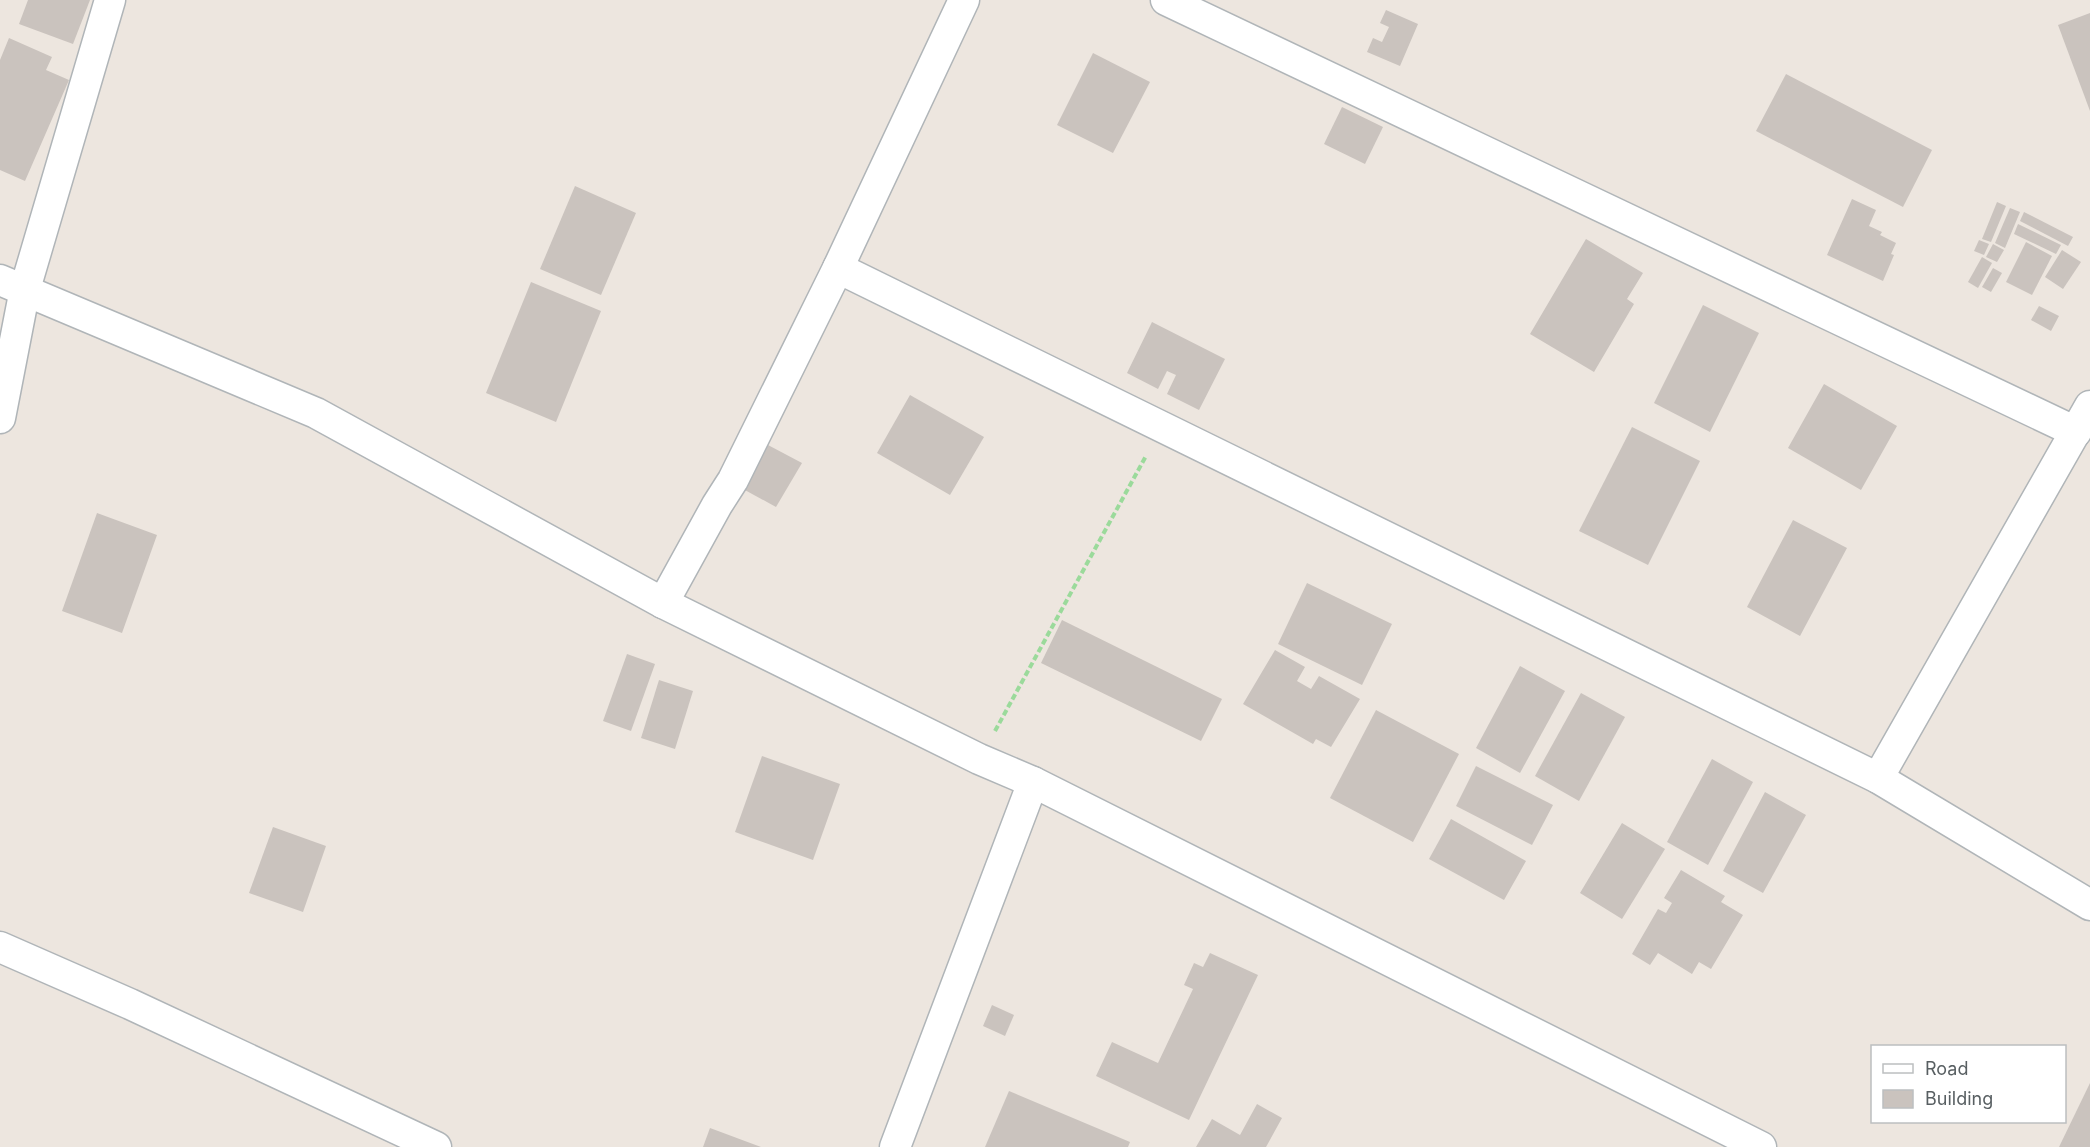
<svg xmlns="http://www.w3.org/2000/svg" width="2090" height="1147" font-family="Inter,sans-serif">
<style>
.building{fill:#cac3be}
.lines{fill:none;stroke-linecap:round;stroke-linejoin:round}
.minor-casing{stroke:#b0b5b8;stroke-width:33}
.path{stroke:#9bda9b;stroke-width:4;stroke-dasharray:6 3;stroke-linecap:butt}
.minor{stroke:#fff;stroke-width:30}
</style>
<rect width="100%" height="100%" fill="#ede6df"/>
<g class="building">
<path d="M28 0H90L73 44 19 24Z"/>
<path d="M1386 10 1418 24 1400 66 1367 52 1373 38 1382 42 1389 27 1380 23Z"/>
<path d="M2090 13V111L2058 25Z"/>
<path d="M9 38 52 57 46 70 69 80 25 181 0 170V60Z"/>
<path d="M1093 53 1150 82 1113 153 1057 125Z"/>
<path d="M1786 74 1932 150 1903 207 1756 131Z"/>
<path d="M1342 107 1383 127 1365 164 1324 144Z"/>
<path d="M575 186 636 213 601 295 540 269Z"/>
<path d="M1852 199 1876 210 1869 226 1882 232 1880 235 1896 243 1891 254 1894 255 1883 281 1827 255Z"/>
<path d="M1997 202 2006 206 1991 242 1982 239Z"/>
<path d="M2010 208 2020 212 2005 248 1995 243Z"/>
<path d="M2024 212 2073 237 2068 246 2020 221Z"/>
<path d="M2018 224 2061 245 2056 254 2014 234Z"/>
<path d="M1586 239 1643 273 1627 299 1634 304 1594 372 1530 334Z"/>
<path d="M1979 240 1989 244 1984 255 1974 251Z"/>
<path d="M2026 242 2052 256 2032 295 2006 282Z"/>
<path d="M1993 244 2004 250 1997 262 1986 257Z"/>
<path d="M2062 250 2081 262 2063 289 2045 277Z"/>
<path d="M1982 257 1992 263 1978 288 1968 282Z"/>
<path d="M1993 268 2002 273 1991 292 1982 287Z"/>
<path d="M531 282 601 311 556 422 486 393Z"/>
<path d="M1703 305 1759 333 1710 432 1654 403Z"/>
<path d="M2039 306 2059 316 2051 331 2031 320Z"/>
<path d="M1152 322 1225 359 1199 410 1167 394 1176 375 1167 371 1158 389 1127 373Z"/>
<path d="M1824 384 1897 426 1861 490 1788 448Z"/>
<path d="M910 395 984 437 950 495 877 453Z"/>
<path d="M1632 427 1700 461 1648 565 1579 531Z"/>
<path d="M768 445 802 463 776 507 743 489Z"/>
<path d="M97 513 157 535 122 633 62 611Z"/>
<path d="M1793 520 1847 548 1800 636 1747 607Z"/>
<path d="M1307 583 1392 624 1362 685 1278 644Z"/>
<path d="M1062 620 1222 699 1201 741 1041 663Z"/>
<path d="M1275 650 1305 667 1297 681 1311 689 1319 676 1360 699 1331 747 1316 739 1313 744 1243 704Z"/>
<path d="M627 654 655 664 631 731 603 721Z"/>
<path d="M1520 666 1565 691 1520 773 1476 748Z"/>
<path d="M659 680 693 691 675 749 641 738Z"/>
<path d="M1581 693 1625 717 1579 801 1535 776Z"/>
<path d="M1376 710 1459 754 1413 842 1330 798Z"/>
<path d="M762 756 840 784 813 860 735 832Z"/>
<path d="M1712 759 1753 782 1708 865 1667 842Z"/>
<path d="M1476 766 1553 805 1532 845 1456 806Z"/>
<path d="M1765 792 1806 815 1763 893 1723 871Z"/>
<path d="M1451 819 1526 861 1504 900 1429 859Z"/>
<path d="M1622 823 1665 849 1622 919 1580 893Z"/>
<path d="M273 827 326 846 303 912 249 893Z"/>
<path d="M1681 870 1725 896 1721 902 1743 915 1711 969 1699 962 1692 974 1658 953 1650 965 1632 954 1658 909 1666 913 1672 903 1664 898Z"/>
<path d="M1210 953 1258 975 1189 1120 1096 1076 1112 1042 1158 1063 1193 989 1184 985 1194 963 1203 967Z"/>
<path d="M992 1005 1014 1015 1005 1036 983 1026Z"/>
<path d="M2090 1083V1147H2059Z"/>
<path d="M1009 1091 1130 1142 1128 1147H985Z"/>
<path d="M1257 1104 1282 1118 1266 1147H1196L1212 1119 1240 1135Z"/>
<path d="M710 1128 761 1147H703Z"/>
</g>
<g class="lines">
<defs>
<g id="minor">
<path d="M1166 0 2076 432"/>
<path d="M838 268 1878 778 2090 905"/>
<path d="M0 280 316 413 663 603 979 759 1033 782 1761 1147"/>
<path d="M0 418 25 289 110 0"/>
<path d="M663 603 717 505 733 480 838 268 964 0"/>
<path d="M1878 778 2090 406"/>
<path d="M0 947 130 1004 436 1147"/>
<path d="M895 1147 1033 782"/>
</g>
</defs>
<use href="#minor" class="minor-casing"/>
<path class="path" d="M995 731 1146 456"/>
<use href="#minor" class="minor"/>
</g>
<rect x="1871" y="1045" width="195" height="78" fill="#ffffff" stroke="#bcbfc0" stroke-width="1.5"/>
<rect x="1883" y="1064" width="30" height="9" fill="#ffffff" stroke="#bcbfc0" stroke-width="1.5"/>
<text x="1925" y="1075" font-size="18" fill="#585f62">Road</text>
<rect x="1883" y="1090" width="30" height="18" fill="#cac3be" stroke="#bcbfc0" stroke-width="1.5"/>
<text x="1925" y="1105" font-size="18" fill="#585f62">Building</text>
</svg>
